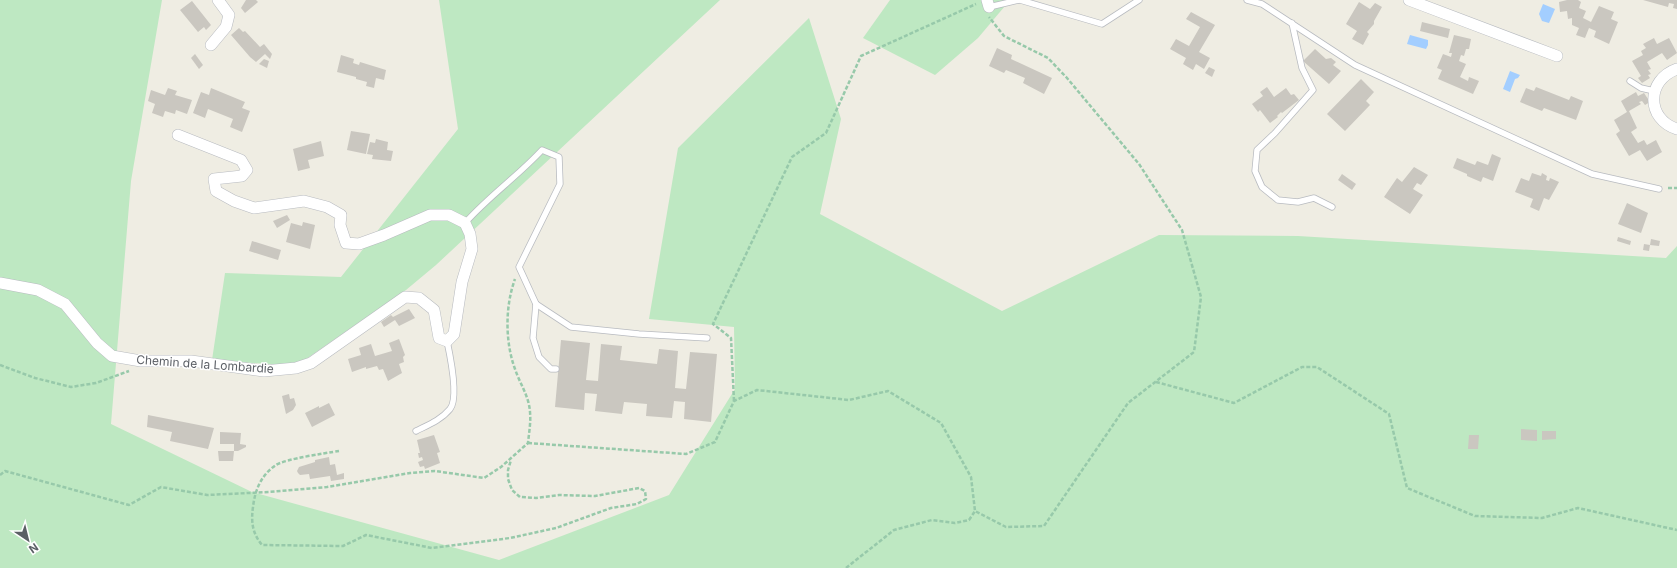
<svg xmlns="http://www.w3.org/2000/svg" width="1677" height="568" font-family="Inter,sans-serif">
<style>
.green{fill:#bee8c2}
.water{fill:#a3ceff}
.building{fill:#cac7c0}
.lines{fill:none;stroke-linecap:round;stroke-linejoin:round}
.service-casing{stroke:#b8bbc0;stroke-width:7}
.minor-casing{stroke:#b8bbc0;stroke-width:12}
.path{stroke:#97c9aa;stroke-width:2.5;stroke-dasharray:4 2;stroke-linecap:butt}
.service{stroke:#fff;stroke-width:5.5}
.minor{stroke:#fff;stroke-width:11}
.labels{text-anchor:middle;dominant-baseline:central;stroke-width:3;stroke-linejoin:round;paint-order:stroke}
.street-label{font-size:12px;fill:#5b5f65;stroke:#fff}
</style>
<rect width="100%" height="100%" fill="#efede3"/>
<g class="green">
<path d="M0 0H162L131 181 111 424 252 492 499 560 669 495 735 389 734 327 649 319 678 148 809 18 841 119 820 214 1002 311 1159 235 1298 236 1666 258 1677 246V568H0Z"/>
<path d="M439 0H720L436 265 406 290 296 366 212 360 225 273 341 277 458 129Z"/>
<path d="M890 0H1010L978 38 935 75 863 38Z"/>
</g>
<g class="water">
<path d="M1543 4 1555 9 1549 23 1542 21 1539 14Z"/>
<path d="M1410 35 1428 40V45L1426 49 1407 44Z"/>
<path d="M1510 71 1520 75 1518 78 1515 79 1510 92 1503 89Z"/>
</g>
<g class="building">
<path d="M246 0H256L258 2 245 13 241 8Z"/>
<path d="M1567 0H1578L1581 2 1579 8 1586 11 1583 18 1591 22 1599 6 1614 12 1611 19 1618 22 1609 44 1594 37 1596 31 1589 28 1585 38 1576 35 1579 28 1572 25V18L1568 19 1567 11 1560 12 1559 2Z"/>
<path d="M1643 0H1677V9L1673 8 1674 4 1669 3 1668 7Z"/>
<path d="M192 1 211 25 206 30 204 27 198 32 180 10Z"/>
<path d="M1359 2 1370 9 1375 3 1382 7 1374 21V24L1367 32 1369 34 1363 45 1352 39 1357 31 1346 24Z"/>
<path d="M1191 12 1215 25 1199 52 1210 58 1204 69 1196 64 1193 70 1183 64 1186 58 1170 49 1176 39 1189 46 1200 27 1186 19Z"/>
<path d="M1422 22 1450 29 1448 38 1420 31Z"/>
<path d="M239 28 243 32 245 31 260 47 264 44 272 54 270 59 265 54 256 62 250 57 231 35Z"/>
<path d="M1454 35 1471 39 1469 49H1466L1464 56 1461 55 1459 61 1466 64 1460 77 1468 81 1469 77 1479 81 1473 94 1438 79 1442 70 1437 68 1443 54 1451 57 1452 53H1449Z"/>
<path d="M1654 38 1657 44 1669 38 1677 53 1667 60 1662 53 1647 62 1651 69 1648 70 1651 74 1648 75 1650 78 1642 83 1638 78 1641 76 1632 61 1643 55 1641 51 1646 48 1643 44Z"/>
<path d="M997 48 1012 55 1011 59 1052 78 1044 94 1023 83 1025 78 1006 70 1004 73 989 66Z"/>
<path d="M1315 49 1326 59 1331 58 1336 62 1333 65 1341 71 1329 84 1303 61Z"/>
<path d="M195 54 203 65 199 69 191 58Z"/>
<path d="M341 55 354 59 353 63 359 65 360 62 386 70 384 80 376 78 374 88 366 86 367 82 356 79V77L337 72Z"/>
<path d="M264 59 269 61 267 68 259 64Z"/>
<path d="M1209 67 1215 70 1212 77 1205 73Z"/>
<path d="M1361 79 1374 92 1366 101 1370 105 1345 131 1327 114Z"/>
<path d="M1267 87 1274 97 1286 88 1291 95 1294 94 1299 100 1282 113 1281 112 1277 116 1278 117 1270 123 1260 110 1258 112 1252 104 1263 96 1260 92Z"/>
<path d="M1536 87 1569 100 1571 96 1583 101 1576 120 1544 108 1542 111 1520 102 1526 88 1534 91Z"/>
<path d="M168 88 177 91 175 95 192 100 187 114 176 110 175 114 165 111 163 117 152 113 155 104 148 101 151 90 165 95Z"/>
<path d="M211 88 245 102 242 108 250 111 242 132 230 127 233 119 208 109 205 118 193 113 201 92 209 95Z"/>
<path d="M1636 92 1638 96 1644 93 1650 102 1645 105 1642 101 1639 102 1641 104 1629 111 1637 128 1631 132 1638 143 1644 140 1647 145 1656 140 1662 152 1647 161 1640 150 1629 156 1616 134 1620 131 1614 120 1627 112 1621 101Z"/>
<path d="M351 131 370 134 366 154 347 150Z"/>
<path d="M376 139 388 142 387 150 393 151 391 161 372 159 373 155 367 154 370 142 375 143Z"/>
<path d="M321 141 324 156 308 160 310 168 298 171 293 149Z"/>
<path d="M1492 154 1501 158 1493 181 1483 177 1481 182 1467 176V174L1453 168 1457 158 1475 165 1477 161 1488 165Z"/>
<path d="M1414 167 1428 175 1421 185 1417 183 1413 189 1423 195 1410 214 1384 197 1397 178 1402 182Z"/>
<path d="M1532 173 1541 176 1542 173 1547 176 1546 180 1549 181 1550 178 1559 182 1549 200 1544 198 1539 211 1530 207 1533 199 1515 192 1521 178 1529 181Z"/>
<path d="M1342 174 1356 184 1352 190 1338 180Z"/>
<path d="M1627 203 1648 213 1641 233 1618 224Z"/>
<path d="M287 215 290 220 277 228 273 221Z"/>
<path d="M303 222 315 225 310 249 286 242 291 223 302 226Z"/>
<path d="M1618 237 1631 241 1630 245 1617 241Z"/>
<path d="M1651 239 1660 241 1659 246 1650 245 1649 251 1643 250 1644 244 1650 245Z"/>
<path d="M252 241 281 250 278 260 249 251Z"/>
<path d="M409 309 415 318 399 326 395 320 384 327 381 322 391 315 393 317Z"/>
<path d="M399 339 405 355 403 357 404 362 399 364 402 373 388 381 383 369 379 370 377 366 366 369V367L352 372 348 359 361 355 359 348 371 344 375 356 392 351 389 343Z"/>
<path d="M561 340 590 343 586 380 598 381 601 344 622 346 620 360 657 364 659 349 678 351 675 388 686 389 690 352 717 354 711 422 684 419 685 402 674 401 672 418 646 416 647 404 624 402 622 414 595 411 597 394 585 393 584 410 555 407Z"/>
<path d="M289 394 290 399 294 398 296 405 293 410 286 414 282 396Z"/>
<path d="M329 403 335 415 312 427 305 413 319 406V408Z"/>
<path d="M148 415 214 428 208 449 170 441 172 432 147 427Z"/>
<path d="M1521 429 1537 430V441L1521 440Z"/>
<path d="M1542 431H1556V439L1542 440Z"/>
<path d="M220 432 241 433 240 444 246 445V447L238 451H234V444H220Z"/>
<path d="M434 435 440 452 437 453 440 463 425 469 424 466 420 467 418 462 423 460 422 457 419 458 418 453H420L417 440Z"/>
<path d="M1469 435H1479L1478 449H1468Z"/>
<path d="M218 451H234L233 461H219Z"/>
<path d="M329 457 330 465 335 464 337 475 344 473V479L331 481 330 476 310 479 309 474 300 475 298 473 297 471 299 467 315 462V460Z"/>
</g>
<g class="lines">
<defs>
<g id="service">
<path d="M1020 0 1102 24 1139 0"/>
<path d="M1247 0 1262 4 1355 65 1592 174 1659 189"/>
<path d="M989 7 1019 0"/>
<path d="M1292 23 1302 68 1313 90 1275 133 1257 150 1255 171 1262 187 1278 200 1298 202 1314 198 1332 207"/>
<path d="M1630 81 1641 88 1654 91"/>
<path d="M465 223C489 196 518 176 542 150L559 157 560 184 519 267 536 304 571 327 639 334 707 338"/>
<path d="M536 304 533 338 539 357 551 369H556"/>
<path d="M416 431C428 425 441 420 450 409 459 398 450 355 447 341"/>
</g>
<g id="minor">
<path d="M987 0 989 7"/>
<path d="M1409 0 1557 56"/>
<path d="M211 45 226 27 229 15 218 0"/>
<path d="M1677 69C1646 80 1646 119 1677 129"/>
<path d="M0 283 38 290 65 304 97 343 112 356 141 361H191L264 371 296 368 311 363 405 297 419 298 434 310 439 338 447 341 454 334 462 282 472 249 470 234 465 223 449 215H430L384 235 359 244 346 243 340 225 341 215 327 207 304 201 254 208 234 201 216 191 214 179 242 176 247 170 241 160 178 135"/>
</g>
</defs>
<use href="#service" class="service-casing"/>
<use href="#minor" class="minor-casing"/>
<g class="path">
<path d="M1668 188H1677"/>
<path d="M0 365 35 378 71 387 96 383 129 371"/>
<path d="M1156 382 1234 403 1302 367H1317L1389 414 1407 488 1475 516 1542 518 1578 508 1677 530"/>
<path d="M734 401 731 338 713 324 792 157 826 133 861 56 976 4"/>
<path d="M528 443 686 454 715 442 734 401 757 390 849 400 888 391 941 423 971 477 975 511 1006 527 1044 526 1128 403 1194 352 1201 297 1182 230 1139 164 1067 78 1048 58 1004 36 989 17"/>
<path d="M339 451C326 453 285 459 276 465 261 475 255 490 253 507 251 521 252 533 262 545L343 546 366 535 432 548 510 538 556 528 611 508 637 504 646 499 645 491 639 488 595 496 559 495 536 498 520 497 512 490 508 479V470L511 460"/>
<path d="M0 475 5 471 129 505 161 487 207 495 269 492 327 487 410 473 435 471 484 478 501 467 528 443C529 433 531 422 530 412 529 396 520 384 515 369 505 342 505 306 515 279"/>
<path d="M846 568 894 530 932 520 955 523 969 520 975 511"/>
</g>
<use href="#service" class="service"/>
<use href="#minor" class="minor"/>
</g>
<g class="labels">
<g class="street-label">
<text transform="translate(205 364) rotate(4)">Chemin de la Lombardie</text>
</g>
</g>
<g transform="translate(28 540) rotate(145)" stroke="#ffffff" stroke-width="3" paint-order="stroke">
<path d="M0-3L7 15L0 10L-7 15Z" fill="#5b5f65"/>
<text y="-6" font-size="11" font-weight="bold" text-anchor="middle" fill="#5b5f65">N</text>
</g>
</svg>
